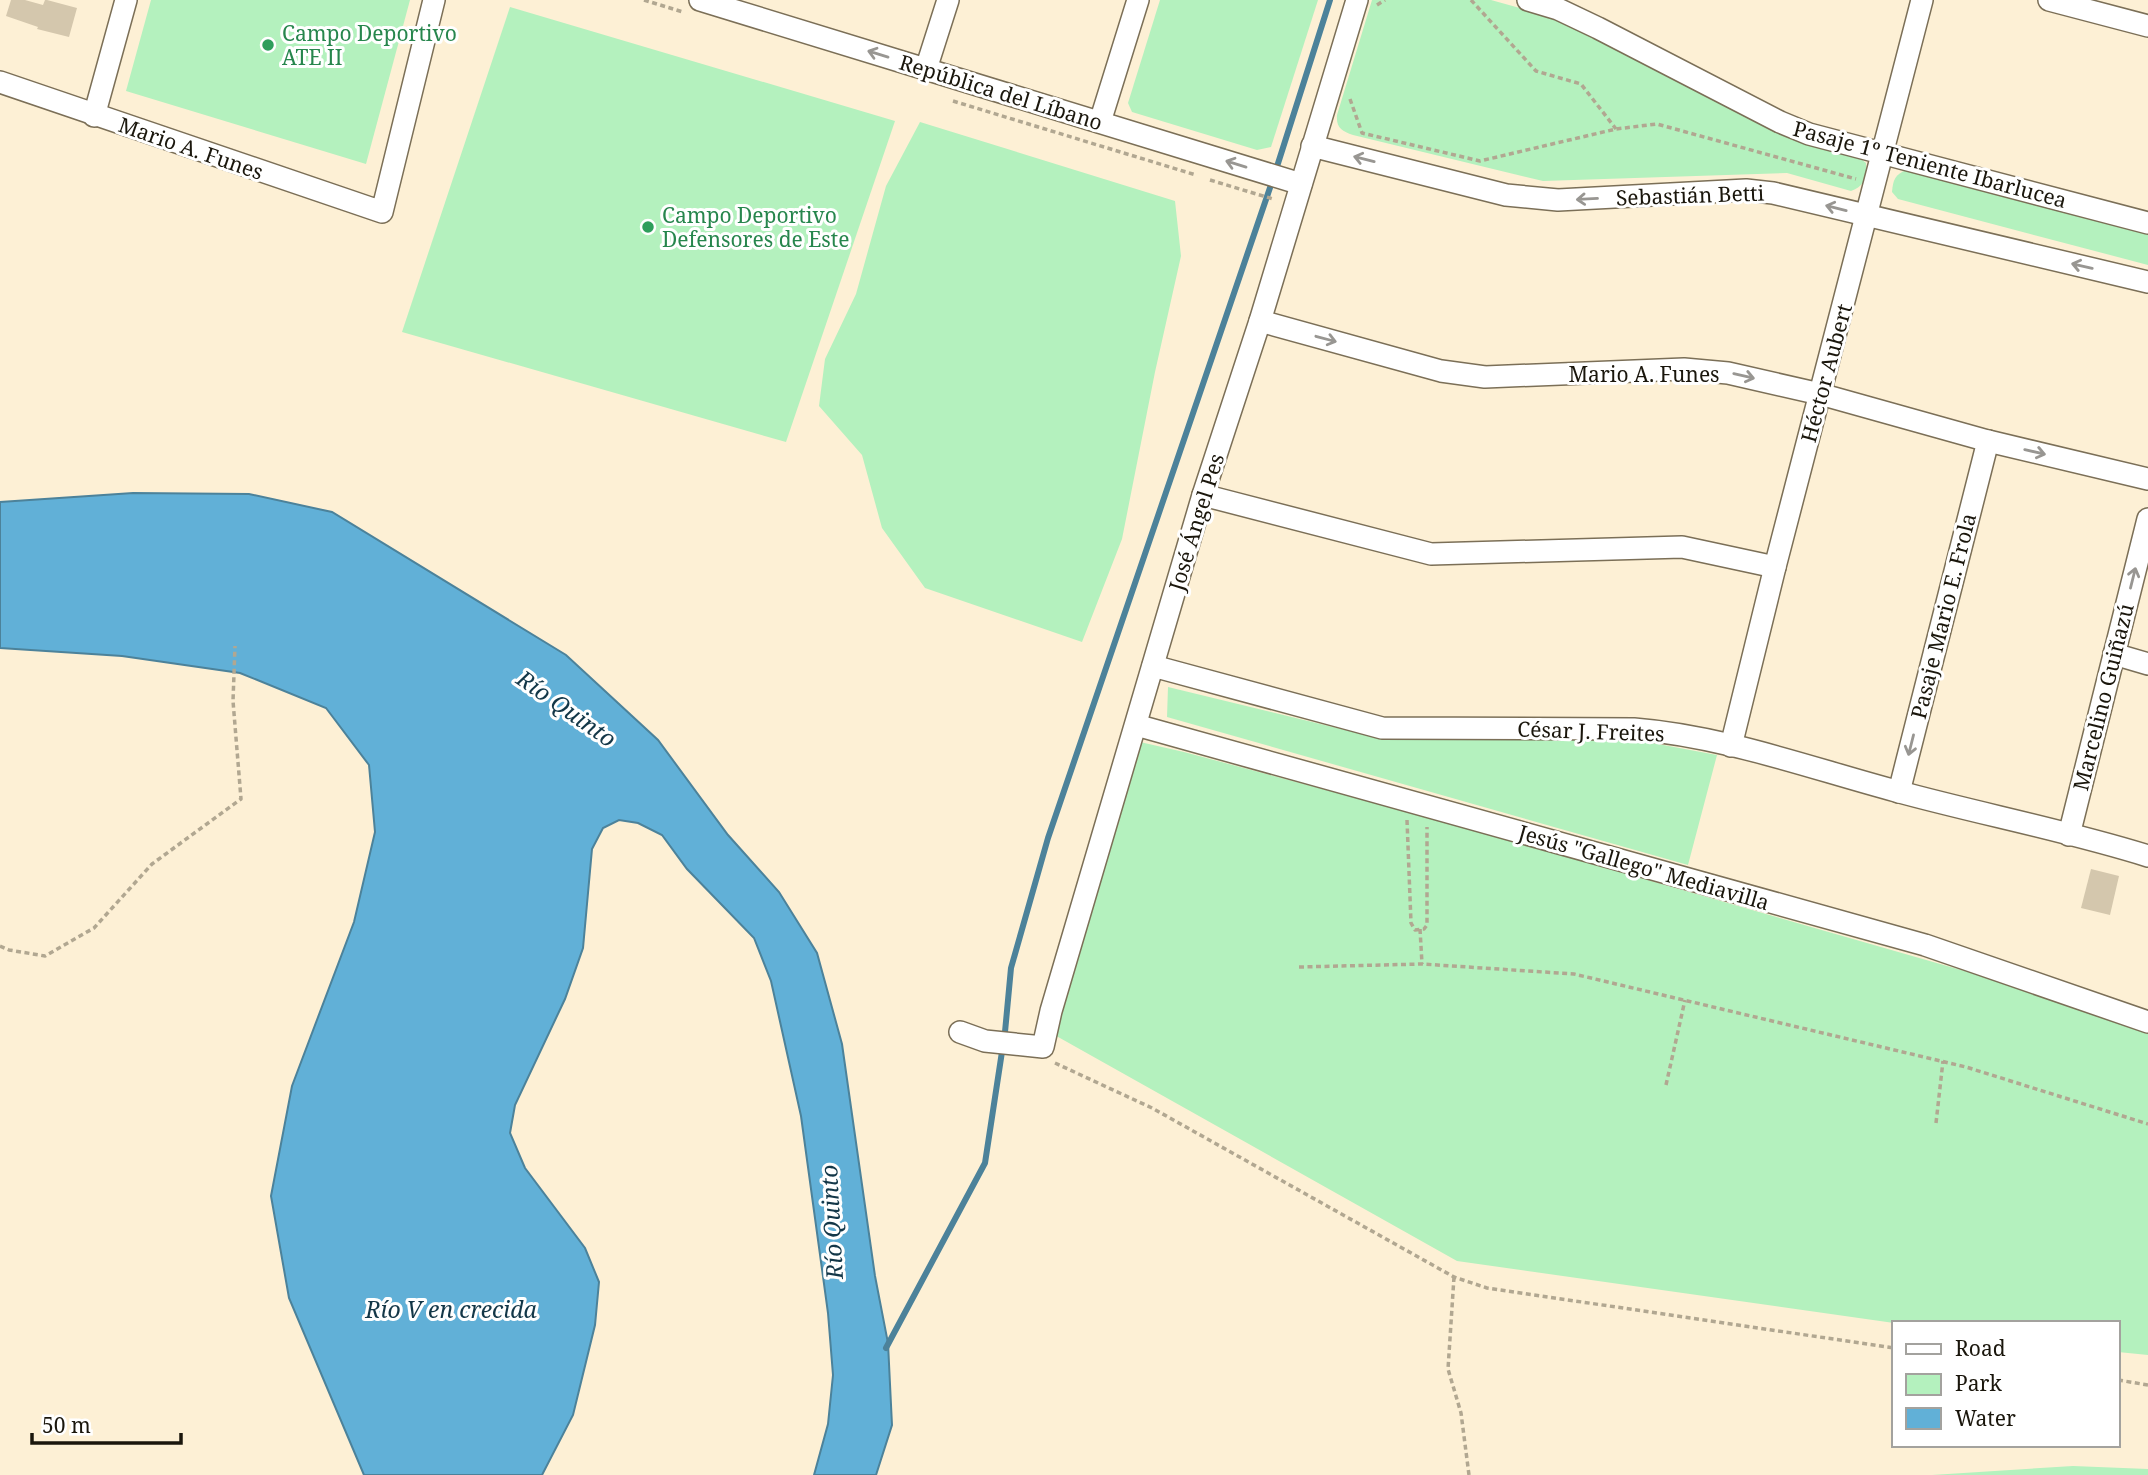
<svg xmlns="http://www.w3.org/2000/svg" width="2148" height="1475" font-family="'Noto Serif',serif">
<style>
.green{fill:#b4f1be}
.water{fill:#61b0d7;stroke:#4c829a;stroke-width:2}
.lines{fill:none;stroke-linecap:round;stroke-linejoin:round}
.stream{stroke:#4c829a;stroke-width:6}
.building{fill:#d4c7ad}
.minor-casing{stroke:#7b6f57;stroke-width:24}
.path{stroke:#b1a791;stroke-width:3.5;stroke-dasharray:5 3.5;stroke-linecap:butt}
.minor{stroke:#fff;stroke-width:21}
.oneway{stroke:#989692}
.leisure-dot{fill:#2e9e5b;stroke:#fff;stroke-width:2.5}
.labels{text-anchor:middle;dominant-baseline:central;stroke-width:6;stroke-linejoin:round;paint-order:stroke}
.leisure-label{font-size:21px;fill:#27864d;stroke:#fff;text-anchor:start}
.street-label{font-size:21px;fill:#1a160c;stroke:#fff}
.water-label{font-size:23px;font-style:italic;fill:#133748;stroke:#fff}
</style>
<rect width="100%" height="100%" fill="#fdf0d5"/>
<g class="green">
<path d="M151 0H410L366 164 126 91Z"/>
<path d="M1160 0H1318L1271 147 1257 150 1132 112 1128 103Z"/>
<path d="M1372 0H1491L1567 21 1860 158 1866 163C1867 177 1865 186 1851 191L1787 173 1543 181 1353 135C1342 131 1336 128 1337 115Z"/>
<path d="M510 7 895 121 786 442 402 332Z"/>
<path d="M920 122 1175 201 1181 256 1155 372 1122 539 1082 642 925 588 882 528 862 455 819 406 825 359 856 294 886 186Z"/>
<path d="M1907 170 2148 233V265L1898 199 1892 192C1893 180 1895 174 1907 170Z"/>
<path d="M1168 687 1374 737 1631 739 1717 755 1688 865 1167 717Z"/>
<path d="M1140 742 1184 752 1446 822 1982 976 2148 1034V1355L2118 1352V1323H1894L1457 1261 1051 1033Z"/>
<path d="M2073 1466 2148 1469V1475H1932Z"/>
</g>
<path class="water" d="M133 493 249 494 332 512 566 655 658 740 728 835 779 892 817 953 842 1044 875 1276 888 1343 892 1425 876 1475H814L828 1424 833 1375 828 1313 801 1116 771 981 754 938 687 869 662 835 638 823 619 820 603 828 592 849 583 948 565 999 515 1105 510 1133 525 1168 585 1248 599 1282 595 1325 573 1415 542 1475H364L289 1298 271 1196 292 1086 354 922 375 832 369 765 326 708 240 673 122 656 0 648V502Z"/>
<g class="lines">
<path class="stream" d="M886 1348 985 1163 1005 1032 1011 968 1048 838 1274 176 1330 0"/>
</g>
<g class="building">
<path d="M11 0H25L43 5 45 0H47L77 8 69 37 37 29 38 27 6 16Z"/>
<path d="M2091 869 2119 876 2110 915 2081 908Z"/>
</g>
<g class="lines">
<defs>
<g id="minor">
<path d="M700 0 1301 184"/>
<path d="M1528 0 1558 9 1598 28 1780 122 1809 134 2148 223"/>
<path d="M2049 0 2148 26"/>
<path d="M926 69 948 0"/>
<path d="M0 82 382 212 434 0"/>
<path d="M94 116 126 0"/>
<path d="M1100 122 1138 0"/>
<path d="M1312 146 1506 195 1558 200 1746 190 1773 193 2148 282"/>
<path d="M1260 321 1441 371 1485 377 1684 369 1728 373 1820 394 1988 441 2148 479"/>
<path d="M1203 495 1431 554 1682 547 1775 567"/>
<path d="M2114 654 2148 664"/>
<path d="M1153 666 1382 728 1634 729C1723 736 1810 768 1896 791 1980 814 2065 830 2148 856"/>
<path d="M1136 725 1925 945 2148 1022"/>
<path d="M1731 746 1775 567 1922 0"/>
<path d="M1899 792 1988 441"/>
<path d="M2069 835 2148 519"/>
<path d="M960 1032 985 1041 1043 1047 1051 1011 1203 495 1260 321 1357 0"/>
</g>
</defs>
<use href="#minor" class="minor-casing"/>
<g class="path">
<path d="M644 0 683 12"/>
<path d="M1471 0 1536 71 1581 84 1616 129"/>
<path d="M1377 5 1385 0"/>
<path d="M1350 99 1362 133 1480 161 1616 129 1657 124 1856 179"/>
<path d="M953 101 1196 175"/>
<path d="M1210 180 1273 199"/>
<path d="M1407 820 1411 923 1415 930 1424 929 1427 925V827"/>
<path d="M1420 929 1422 964"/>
<path d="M0 946 9 950 45 956 94 928 152 864 241 799 233 701 235 646"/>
<path d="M1299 967 1422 964 1574 974 1966 1067 2148 1124"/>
<path d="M1055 1063 1152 1108 1454 1277 1487 1288 1894 1348"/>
<path d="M1666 1085 1685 1000"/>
<path d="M1936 1123 1943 1061"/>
<path d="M1454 1277 1448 1369 1461 1413 1469 1475"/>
<path d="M2118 1380 2148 1385"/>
</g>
<use href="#minor" class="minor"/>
</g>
<defs><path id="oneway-shaft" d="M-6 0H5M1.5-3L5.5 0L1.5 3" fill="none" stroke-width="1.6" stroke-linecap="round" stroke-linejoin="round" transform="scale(1.75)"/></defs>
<g class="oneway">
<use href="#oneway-shaft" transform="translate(878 54) rotate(-163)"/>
<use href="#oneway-shaft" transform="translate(1364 159) rotate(-166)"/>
<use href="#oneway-shaft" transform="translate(1236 164) rotate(-163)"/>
<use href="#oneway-shaft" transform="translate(1587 199) rotate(177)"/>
<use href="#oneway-shaft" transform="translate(1836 208) rotate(-166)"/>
<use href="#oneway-shaft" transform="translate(2082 266) rotate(-167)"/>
<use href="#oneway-shaft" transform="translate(1326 339) rotate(15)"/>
<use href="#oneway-shaft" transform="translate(1744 376) rotate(13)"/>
<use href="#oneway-shaft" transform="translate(2035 452) rotate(13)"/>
<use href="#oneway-shaft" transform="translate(2133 578) rotate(-76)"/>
<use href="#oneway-shaft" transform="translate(1911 745) rotate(104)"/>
</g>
<g class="leisure-dot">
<circle cx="268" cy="45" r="7"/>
<circle cx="648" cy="227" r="7"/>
</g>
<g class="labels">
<g class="leisure-label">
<text x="282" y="33">Campo Deportivo<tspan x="282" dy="24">ATE II</tspan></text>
<text x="662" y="215">Campo Deportivo<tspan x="662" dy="24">Defensores de Este</tspan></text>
</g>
<g class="street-label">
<text transform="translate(1001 92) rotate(17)">República del Líbano</text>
<text transform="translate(191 148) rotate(19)">Mario A. Funes</text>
<text transform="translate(1930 164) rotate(15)">Pasaje 1º Teniente Ibarlucea</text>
<text transform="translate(1690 195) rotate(-2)">Sebastián Betti</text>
<text transform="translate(1826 373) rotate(-75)">Héctor Aubert</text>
<text x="1644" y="374">Mario A. Funes</text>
<text transform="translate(1196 522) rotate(-73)">José Ángel Pes</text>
<text transform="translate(1943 616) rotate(-76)">Pasaje Mario E. Frola</text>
<text transform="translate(2103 697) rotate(-76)">Marcelino Guiñazú</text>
<text transform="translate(1591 731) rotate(2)">César J. Freites</text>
<text transform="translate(1644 867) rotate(16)">Jesús "Gallego" Mediavilla</text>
</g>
<g class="water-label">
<text transform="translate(567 708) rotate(35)">Río Quinto</text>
<text transform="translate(831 1222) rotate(-93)">Río Quinto</text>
<text x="451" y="1309">Río V en crecida</text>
</g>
</g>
<rect x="1892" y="1321" width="228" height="126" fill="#ffffff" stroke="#a3a29e" stroke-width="2"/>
<rect x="1906" y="1344" width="35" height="10" fill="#ffffff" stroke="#a3a29e" stroke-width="2"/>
<text x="1955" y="1356" font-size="21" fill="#1a160c">Road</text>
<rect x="1906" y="1374" width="35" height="21" fill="#b4f1be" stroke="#a3a29e" stroke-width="2"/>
<text x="1955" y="1391" font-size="21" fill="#1a160c">Park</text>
<rect x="1906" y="1408" width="35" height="21" fill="#61b0d7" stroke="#a3a29e" stroke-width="2"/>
<text x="1955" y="1426" font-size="21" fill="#1a160c">Water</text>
<path d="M32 1433v10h149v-10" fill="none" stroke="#1a160c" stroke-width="3.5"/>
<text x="42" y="1433" font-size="21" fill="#1a160c" stroke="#ffffff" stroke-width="5" paint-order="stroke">50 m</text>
</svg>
